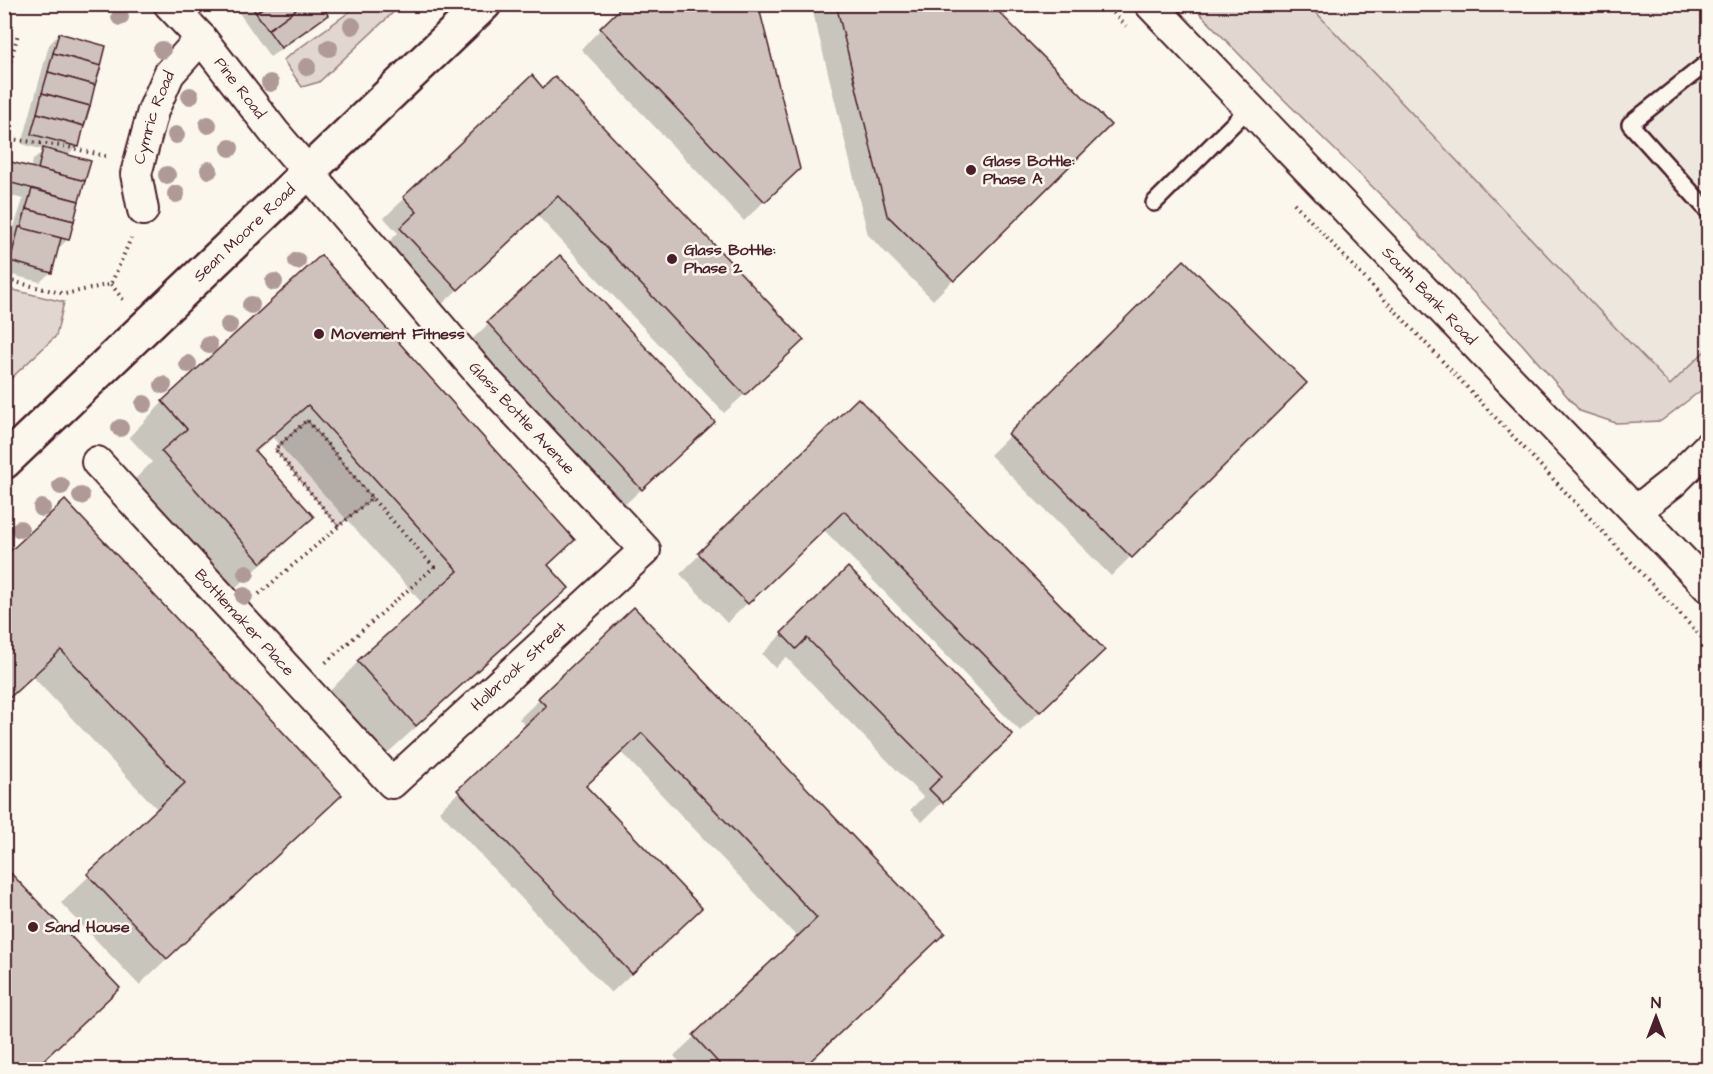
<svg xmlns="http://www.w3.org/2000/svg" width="1713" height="1074" font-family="'Architects Daughter',sans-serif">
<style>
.built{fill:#eee7de}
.green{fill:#e2d7d0;stroke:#967b7e;stroke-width:1.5}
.shadow{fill:#0003}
.building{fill:#cfc2bc;stroke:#4a1f2b;stroke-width:1.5}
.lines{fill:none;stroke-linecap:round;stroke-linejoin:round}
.service-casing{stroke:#4a1f2b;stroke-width:20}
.minor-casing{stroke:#4a1f2b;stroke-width:34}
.secondary-casing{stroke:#4a1f2b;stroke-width:38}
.path{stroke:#4a1f2b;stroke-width:4;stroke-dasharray:1.5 4.5;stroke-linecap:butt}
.service{stroke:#fbf7ec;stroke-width:15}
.minor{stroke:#fbf7ec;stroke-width:30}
.secondary{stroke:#fbf7ec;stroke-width:33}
.tree{fill:#af9a98}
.poi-dot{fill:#4a1f2b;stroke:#fbf7ec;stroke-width:2}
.labels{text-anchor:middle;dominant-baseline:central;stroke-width:5;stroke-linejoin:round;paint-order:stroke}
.street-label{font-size:16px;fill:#4a1f2b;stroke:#fbf7ec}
.poi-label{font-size:16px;font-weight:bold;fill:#4a1f2b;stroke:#fbf7ec;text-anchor:start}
</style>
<rect width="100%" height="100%" fill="#fbf7ec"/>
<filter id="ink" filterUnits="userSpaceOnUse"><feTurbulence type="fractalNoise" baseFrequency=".0167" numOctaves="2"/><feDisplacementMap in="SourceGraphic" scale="12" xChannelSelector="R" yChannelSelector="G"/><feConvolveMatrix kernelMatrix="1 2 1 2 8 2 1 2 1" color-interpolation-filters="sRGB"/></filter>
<g filter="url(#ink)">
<path class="built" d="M1309 5H1708V348L1670 385Z"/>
<g class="green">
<path d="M359 5H401L319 82 302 87 283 60Z"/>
<path d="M1192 5H1309L1670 385 1708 348V385L1661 421 1616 423 1580 411 1523 345 1397 211 1263 79Z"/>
<path d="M5 288 64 302 56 336 5 384Z"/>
<path d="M307 420 372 498 338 526 275 449Z"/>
</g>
<g class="shadow">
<path d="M233 4H319L326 15 316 25 270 57Z"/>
<path d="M811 4H989L1109 125 933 300 868 235Z"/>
<path d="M601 29 778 188 744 221 581 49Z"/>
<path d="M59 34 77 146 67 156 89 162 67 240 57 250 51 272 40 282 4 273V259L23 199 4 194V166L8 163 31 169 33 160 44 150 22 144 49 45Z"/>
<path d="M532 77 782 360 724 413 537 215 438 308 381 249 398 233 384 218Z"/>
<path d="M321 257 573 540 547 566 566 588 532 622 381 759 324 697 358 662 423 604 273 438 255 453 312 517 277 551 226 596 128 486 152 462 129 437 163 402Z"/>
<path d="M560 257 693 442 621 508 468 343Z"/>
<path d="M1184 262 1305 383 1111 576 990 455Z"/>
<path d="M858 400 1083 670 1020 731 823 529 727 623 680 574Z"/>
<path d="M4 559 340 795 139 985 61 903 158 810 33 677 4 703Z"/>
<path d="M848 569 1011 735 922 822 910 810 923 797 786 657 775 668 762 654Z"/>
<path d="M634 609 923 953 800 1070H687L674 1056 798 938 621 752 584 787 680 928 611 993 439 811 527 727 519 719Z"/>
<path d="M4 868 33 1070H4Z"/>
</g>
<g class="building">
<path d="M250 4H268L256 13Z"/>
<path d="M268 4H304L268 30 256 13Z"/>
<path d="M304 4H321L328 15 281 48 268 30Z"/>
<path d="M625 4H758L800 169 765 202 600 28Z"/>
<path d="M836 4H991L1111 125 954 281 887 215Z"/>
<path d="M59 33 106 46 101 66 53 53Z"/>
<path d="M53 53 101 66 95 85 48 72Z"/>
<path d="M48 72 95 85 90 106 42 93Z"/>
<path d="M532 75 543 88 555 76 804 340 745 395 558 196 458 290 400 228 417 212 403 197Z"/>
<path d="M42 93 90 106 84 126 37 113Z"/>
<path d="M37 113 84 126 79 147 31 134Z"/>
<path d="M43 148 91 161 85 181 38 169Z"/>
<path d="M7 161 85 181 79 201 4 181Z"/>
<path d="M32 189 79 201 74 221 26 209Z"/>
<path d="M26 209 74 221 69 240 21 228Z"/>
<path d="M19 227 61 238 52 273 10 261Z"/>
<path d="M321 255 575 540 548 565 569 588 416 726 357 661 458 571 308 405 255 451 314 517 261 563 161 451 187 429 162 401Z"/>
<path d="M560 255 715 422 642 490 487 322Z"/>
<path d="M1184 260 1307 383 1132 558 1008 434Z"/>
<path d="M858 398 1105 650 1040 712 844 511 748 604 698 553Z"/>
<path d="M65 500 342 795 167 959 87 874 185 783 61 650 4 703V557Z"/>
<path d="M848 567 1013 735 943 803 929 789 942 776 807 638 796 649 781 633Z"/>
<path d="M634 607 945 933 801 1070H725L693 1035 817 918 642 733 586 786 702 908 632 974 457 790 546 706 538 698Z"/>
<path d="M4 866 120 988 33 1070H15L4 1058Z"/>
</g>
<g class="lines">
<defs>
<g id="service">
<path d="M1708 62 1630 124 1708 211"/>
<path d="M1154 203 1249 108"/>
</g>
<g id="minor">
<path id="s1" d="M1150 4 1708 587"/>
<path id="s2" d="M143 210 136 174 153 111 169 74 201 38"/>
<path id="s3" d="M97 462 392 783 645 550 482 376 274 132 201 38 169 4"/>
<path d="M1636 511 1673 482 1708 447"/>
</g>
<g id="secondary">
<path id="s4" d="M4 462 484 4"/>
</g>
</defs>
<use href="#service" class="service-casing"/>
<use href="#minor" class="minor-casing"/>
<use href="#secondary" class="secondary-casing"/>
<g class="path">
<path d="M1105 4 1126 26"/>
<path d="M4 84 18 34"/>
<path d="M4 138 68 147 109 157"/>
<path d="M1294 203 1708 644"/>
<path d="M4 274 11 281 65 294 111 284 131 238"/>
<path d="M111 284 125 302"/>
<path d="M338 526 275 449 307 420 372 498"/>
<path d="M259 594 372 498 434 567 323 665"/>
</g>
<use href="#service" class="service"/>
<use href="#minor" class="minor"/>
<use href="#secondary" class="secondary"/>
</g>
<g class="tree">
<circle cx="120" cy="17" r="9"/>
<circle cx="352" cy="26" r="9"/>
<circle cx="329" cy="48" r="9"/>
<circle cx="162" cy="50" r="9"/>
<circle cx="307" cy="67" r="9"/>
<circle cx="270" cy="83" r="9"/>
<circle cx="190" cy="96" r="9"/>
<circle cx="208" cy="125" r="9"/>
<circle cx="176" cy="135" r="9"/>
<circle cx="230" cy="148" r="9"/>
<circle cx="209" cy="170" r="9"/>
<circle cx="167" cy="175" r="9"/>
<circle cx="176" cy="194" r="9"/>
<circle cx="297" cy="261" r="9"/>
<circle cx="274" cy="282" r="9"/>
<circle cx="251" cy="305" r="9"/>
<circle cx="229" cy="325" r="9"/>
<circle cx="209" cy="345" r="9"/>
<circle cx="188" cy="364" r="9"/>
<circle cx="163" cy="385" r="9"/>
<circle cx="144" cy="404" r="9"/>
<circle cx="120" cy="428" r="9"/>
<circle cx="61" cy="486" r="9"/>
<circle cx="81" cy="496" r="9"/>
<circle cx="42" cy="508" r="9"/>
<circle cx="20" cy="529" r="9"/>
<circle cx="246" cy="573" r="9"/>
<circle cx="244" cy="596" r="9"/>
</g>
</g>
<g class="poi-dot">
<circle cx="971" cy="170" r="6"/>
<circle cx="672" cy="259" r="6"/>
<circle cx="319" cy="334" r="6"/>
<circle cx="33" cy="927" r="6"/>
</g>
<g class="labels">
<g class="street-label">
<text transform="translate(240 88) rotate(52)">Pine Road</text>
<text stroke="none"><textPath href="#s2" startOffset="96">Cymric Road</textPath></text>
<text stroke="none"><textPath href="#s4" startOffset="332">Sean Moore Road</textPath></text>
<text stroke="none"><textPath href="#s1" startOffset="404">South Bank Road</textPath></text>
<text transform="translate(522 418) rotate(47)">Glass Bottle Avenue</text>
<text stroke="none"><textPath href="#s3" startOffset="218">Bottlemaker Place</textPath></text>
<text stroke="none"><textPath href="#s3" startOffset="608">Holbrook Street</textPath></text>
</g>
<g class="poi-label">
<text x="983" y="161">Glass Bottle:<tspan x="983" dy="18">Phase A</tspan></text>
<text x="684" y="250">Glass Bottle:<tspan x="684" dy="18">Phase 2</tspan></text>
<text x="331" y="334">Movement Fitness</text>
<text x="45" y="927">Sand House</text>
</g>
</g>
<rect width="1713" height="1074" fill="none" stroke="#fbf7ec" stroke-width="24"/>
<rect x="12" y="12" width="1689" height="1050" fill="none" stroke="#4a1f2b" stroke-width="2" filter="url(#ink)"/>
<g transform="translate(1656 1017)" stroke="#fbf7ec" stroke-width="4.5" paint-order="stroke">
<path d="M0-4.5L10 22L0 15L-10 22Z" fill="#4a1f2b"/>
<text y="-9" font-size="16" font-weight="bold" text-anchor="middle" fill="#4a1f2b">N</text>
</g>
</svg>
